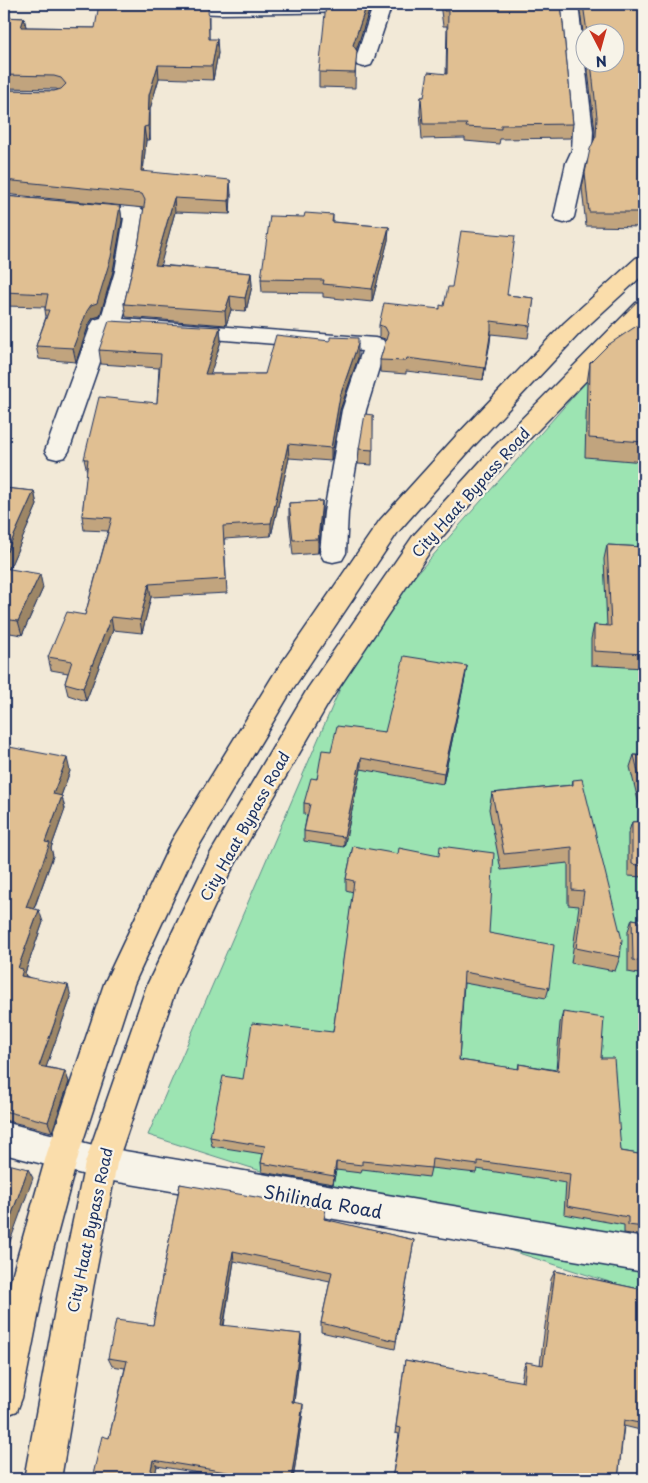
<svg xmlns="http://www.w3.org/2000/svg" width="648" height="1483" font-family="'Playpen Sans',sans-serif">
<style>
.green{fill:#9ce4b2;stroke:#5c8a88}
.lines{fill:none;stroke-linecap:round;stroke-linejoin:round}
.minor-casing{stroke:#1b2f5e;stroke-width:3}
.major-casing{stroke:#1b2f5e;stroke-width:3}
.minor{fill:#f7f3e8;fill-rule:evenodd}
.major{fill:#faddab;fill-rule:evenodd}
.wall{fill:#c1a47e;stroke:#1b2f5e}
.shaded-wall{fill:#9d8666;stroke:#1b2f5e}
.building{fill:#e0bf92;stroke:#1b2f5e}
.labels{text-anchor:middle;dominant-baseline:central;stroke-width:4.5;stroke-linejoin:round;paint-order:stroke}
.street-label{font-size:15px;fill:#1b2f5e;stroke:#f7f3e8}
.near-street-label{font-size:18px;fill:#1b2f5e;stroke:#f7f3e8}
</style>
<rect width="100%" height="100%" fill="#f2e9d7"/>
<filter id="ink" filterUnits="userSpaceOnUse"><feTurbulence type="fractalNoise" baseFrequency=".02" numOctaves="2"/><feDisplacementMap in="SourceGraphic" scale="10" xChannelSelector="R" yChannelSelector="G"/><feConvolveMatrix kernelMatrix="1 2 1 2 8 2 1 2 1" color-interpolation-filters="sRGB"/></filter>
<g filter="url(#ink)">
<path class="green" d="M644 316V1293L148 1135 363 635Z"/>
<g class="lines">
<defs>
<g id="minor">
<path d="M164 4H392L373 61 371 65 364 67 357 65 355 61 371 12 219 14 171 12 165 11 162 7Z"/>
<path d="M560 4H578L593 131 592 150 586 163 574 217 571 221 564 223 557 221 554 217 566 163 572 150 573 131Z"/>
<path d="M85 203 135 207 142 209 145 213 136 271 123 319 375 338 383 340 386 345 366 410 348 512 346 553 342 560 333 562 324 560 320 553 324 512 342 410 362 351 164 335 110 333 69 451 65 457 57 459 49 457 45 451 91 325 94 320 101 318 115 271 124 218 78 213 75 209 78 205Z"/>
<path d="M4 1122 101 1147 644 1238V1272L101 1179 4 1154Z"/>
</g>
<g id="major">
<path d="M644 256V274L580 333 472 448 398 532 292 690 193 856 134 984 79 1153 46 1276 22 1398 17 1411 4 1416V1314L12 1276 47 1153 104 984 172 840 274 674 380 520 456 436 564 323 636 258Z"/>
<path d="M644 301V321L505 464 431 550 328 704 231 871 177 986 117 1163 93 1288 61 1479H24L59 1288 85 1163 147 985 210 854 308 688 413 536 489 452 636 303Z"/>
</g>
</defs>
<use href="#minor" class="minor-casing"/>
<use href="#major" class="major-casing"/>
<use href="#minor" class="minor"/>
<use href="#major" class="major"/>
</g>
<g class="wall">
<path d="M367 4H369L368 14 356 51 355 88 319 87V72Z"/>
<path d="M440 4H561L573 124 571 138 500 139 499 144 465 141V138L422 139 420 111 421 97H424L446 74 447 26H443Z"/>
<path d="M579 4H644V227L586 226 582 188 585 173 594 140 595 131 587 62H616V32H586V54Z"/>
<path d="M209 16V39L218 53 213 80 159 78 150 109V140H146L143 171 231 194 230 214 175 212 160 265 251 273 252 286 246 311 231 310 226 325 126 317 124 304 139 240 144 208 4 194V90L54 91 59 90 56 89 4 88V17L24 18 26 27 95 28Z"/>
<path d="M4 196 120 206 122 220 113 271 100 316 93 318 89 324 76 362 39 359 36 346 46 317 45 310V307L4 306Z"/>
<path d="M333 215V222L389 227 388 240 372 302 323 297V293L262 292 261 279 304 217Z"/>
<path d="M507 295 534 298 528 338 491 334 483 380 406 371V374L380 372V360L386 341 385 339 379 337V325L439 309 444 306Z"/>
<path d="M644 321V462L585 457 587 383 590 363Z"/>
<path d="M220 327 221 341 210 374H265L358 358 340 410 331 461 289 458 271 536 224 539 227 593 151 597 142 633 113 630 86 701 68 695 65 683 68 673 51 670 48 657 85 615 108 531 84 530 82 516 87 472 84 459 157 403 159 368 101 364 99 350Z"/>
<path d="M373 415 372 465 358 464 359 449Z"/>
<path d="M4 488 34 491 37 505 9 569 43 588 22 635 4 632Z"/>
<path d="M322 501V516L318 553 293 555 289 518V503Z"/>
<path d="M607 545 644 547V668L591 665V639L594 625 607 626 604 559Z"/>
<path d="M467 666 465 678 443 784 361 769 344 847 304 841V831L307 815 304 814V803L331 751 385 732Z"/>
<path d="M4 746 70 771 61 796 65 809 51 848 53 856 34 909 43 922 25 973 26 976 71 997 46 1067 65 1071 69 1082 52 1132 4 1120V1121Z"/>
<path d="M634 755 644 756V877L628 876V834L632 822 643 821 630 767Z"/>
<path d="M573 780 620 957 615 971 571 963 579 906 568 905V863L501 870 489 809 492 793 572 785Z"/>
<path d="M353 846 489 933 549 988 546 998 464 983 459 1060 518 1069 519 1064 556 1070 560 1023 563 1012 601 1058 621 1151 644 1155V1236L624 1233V1225L564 1214 566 1183 477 1169 476 1173 431 1168 429 1177 362 1169 361 1173 336 1170 333 1184 262 1172 261 1163 263 1154 212 1146 210 1137 243 1079 333 1032 353 892 346 890V879Z"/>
<path d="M632 919 644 921V975L628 972V931Z"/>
<path d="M180 1184 326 1220 414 1240 395 1349 321 1332V1323L330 1281 234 1261 224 1326 301 1334V1343L294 1402 303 1411 293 1479H235L157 1466 154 1479H92L109 1438 125 1368 112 1366 108 1358 153 1325Z"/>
<path d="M555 1271 644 1290V1431L624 1426 618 1479H392L399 1434 395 1433 405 1360 521 1382 523 1369 526 1362 540 1365 551 1279Z"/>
</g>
<g class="shaded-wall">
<path d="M367 4H369L368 14 353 60V45Z"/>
<path d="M24 18 27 31 21 27Z"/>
<path d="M217 39 218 53 213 80 212 66Z"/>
<path d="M158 65 159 78 150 109V140L148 126 149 95Z"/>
<path d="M144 127 146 140 142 185 141 171Z"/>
<path d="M230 180 231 194 230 214 229 201Z"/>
<path d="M174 198 175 212 157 278 155 265Z"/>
<path d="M120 206 122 220 113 271 100 316 93 318 89 324 76 362 73 348Z"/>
<path d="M389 227 388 240 372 302V289Z"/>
<path d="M251 273 252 286 246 311 245 298Z"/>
<path d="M230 296 231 310 226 325 225 311Z"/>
<path d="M220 327 221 341 206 388 205 374Z"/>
<path d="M491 330 490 343 483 380 485 368Z"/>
<path d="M358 344V358L340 410 331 461V448L340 396Z"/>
<path d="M288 444 289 458 271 536V523Z"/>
<path d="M34 491 37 505 4 581V558Z"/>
<path d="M322 501V516L318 553V539Z"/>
<path d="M40 574 43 588 22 635 18 621Z"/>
<path d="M149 584 151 597 142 633 140 620Z"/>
<path d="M111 617 113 630 86 701 83 688Z"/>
<path d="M467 666 465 678 443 784 444 773Z"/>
<path d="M4 706 7 716 4 724Z"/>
<path d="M67 758 70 771 57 807 53 794Z"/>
<path d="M361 758V769L344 847V837Z"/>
<path d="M62 796 65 809 51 848 53 856 30 919 26 907 45 842Z"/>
<path d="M39 910 43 922 25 973 27 981 26 987 18 968Z"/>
<path d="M68 985 71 997 43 1076 39 1066Z"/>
<path d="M65 1071 69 1082 52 1132 48 1122Z"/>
<path d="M336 1162V1170L333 1184 334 1176Z"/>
<path d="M28 1169 33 1178 4 1258V1236Z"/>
<path d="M233 1251 234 1261 222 1334 221 1325Z"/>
<path d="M301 1334V1343L293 1409 292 1402Z"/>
<path d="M303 1404V1411L293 1479H291Z"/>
<path d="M153 1460 157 1466 154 1479H149Z"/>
</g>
<g class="building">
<path d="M99 4H208L209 39H217L212 66 158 65 149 95 148 126 144 127 141 171 230 180 229 201 174 198 155 265 251 273 245 298 230 296 225 311 124 304 139 240 145 200 142 194 4 180V90L54 91 61 89 66 84 61 78 54 76 4 75V17L24 18 21 27 95 28Z"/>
<path d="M326 4H367L353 45 357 51 355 73 319 72Z"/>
<path d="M443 4H561L573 124 501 125V129L466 127 467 124H423L421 97H424L428 72 447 74 448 11H444Z"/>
<path d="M583 4H644V192H643L644 199V212H589L585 173 590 149 596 136 597 117 591 62H616V32H587Z"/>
<path d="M4 196 120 206 111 257 97 303 91 305 87 311 73 348 36 346 49 310H45L48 294 4 292Z"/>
<path d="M305 213 333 215 332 222 389 227 372 289 323 284 324 280 261 279 270 216 304 217Z"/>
<path d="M461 231 515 236 507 295 534 298 530 326 491 321V330L485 368 407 358 406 361 380 360 388 333 385 327 379 325 384 303 440 309V305L444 306 448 287H452Z"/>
<path d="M109 321 220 327 205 374H265L276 335 330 341V337L358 338V344L340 396 331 448 288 444 271 523 223 526 226 579 149 584 140 620 111 617 83 688 65 683 72 661 48 657 67 612 85 615 112 518 82 516 88 459H84L99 397 157 403 161 354 99 350Z"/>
<path d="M644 321V442L589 438 590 363 608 345Z"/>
<path d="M365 414 373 415V450L359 449Z"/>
<path d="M4 488 34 491 4 558Z"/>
<path d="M322 501 318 539 293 540 289 503Z"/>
<path d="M607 545 644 547V654L594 651V625L611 626Z"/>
<path d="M4 568 40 574 18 621 4 619Z"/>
<path d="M404 656 467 666 444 773 361 758 344 837 304 831 310 804 304 803 311 778 317 779 322 750 331 751 337 726 385 732Z"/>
<path d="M4 746 67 758 53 794 62 796 45 842 50 843 26 907 39 910 18 968 23 969 21 976 68 985 39 1066 65 1071 48 1122 4 1111Z"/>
<path d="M634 755 644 756V797Z"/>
<path d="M582 779 622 940 620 957 576 948 584 891 572 890V847L504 854 492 793 573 785V780Z"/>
<path d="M644 821V866L632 864V822Z"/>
<path d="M353 846 398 854 399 848 439 856 440 846 494 853 489 933 554 945 549 988 464 972 459 1060 519 1069V1064L558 1071 563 1012 604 1018 601 1058H614L621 1151 644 1155V1227L628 1225V1217L567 1206 570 1174 478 1161V1165L432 1159 431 1168 362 1161V1165L336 1162 334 1176 261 1163 265 1146 210 1137 223 1076 243 1079 252 1023 333 1032 354 881 346 879Z"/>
<path d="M632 919 644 921V962L633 960Z"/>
<path d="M4 1163 28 1169 4 1236Z"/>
<path d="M180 1184 326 1209 324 1219 414 1240 396 1341 321 1323 332 1272 233 1251 221 1325 301 1334 292 1402 303 1404 291 1479H269L153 1460 149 1479H92L102 1436 109 1438 127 1361 108 1358 116 1320 153 1325Z"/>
<path d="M555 1271 644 1290V1424L624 1420 618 1479H520L501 1475V1479H392L401 1428 396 1427 405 1360 524 1382 526 1362 543 1365Z"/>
</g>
</g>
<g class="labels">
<g class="street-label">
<text transform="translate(470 492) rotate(-48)">City Haat Bypass Road</text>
<text transform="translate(244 826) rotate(-61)">City Haat Bypass Road</text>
<text transform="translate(89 1230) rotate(-78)">City Haat Bypass Road</text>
</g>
<g class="near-street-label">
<text transform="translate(323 1201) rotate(10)">Shilinda Road</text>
</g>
</g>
<rect width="648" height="1483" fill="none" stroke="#f7f3e8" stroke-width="20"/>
<rect x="10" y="10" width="628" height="1463" fill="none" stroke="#1b2f5e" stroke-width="2" filter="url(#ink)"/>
<g transform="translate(600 48) rotate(174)"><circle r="24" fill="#f7f3e8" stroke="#9fa5b1"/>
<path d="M0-4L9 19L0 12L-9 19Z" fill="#c8321e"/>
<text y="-8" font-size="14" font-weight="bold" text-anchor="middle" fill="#1b2f5e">N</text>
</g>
</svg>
